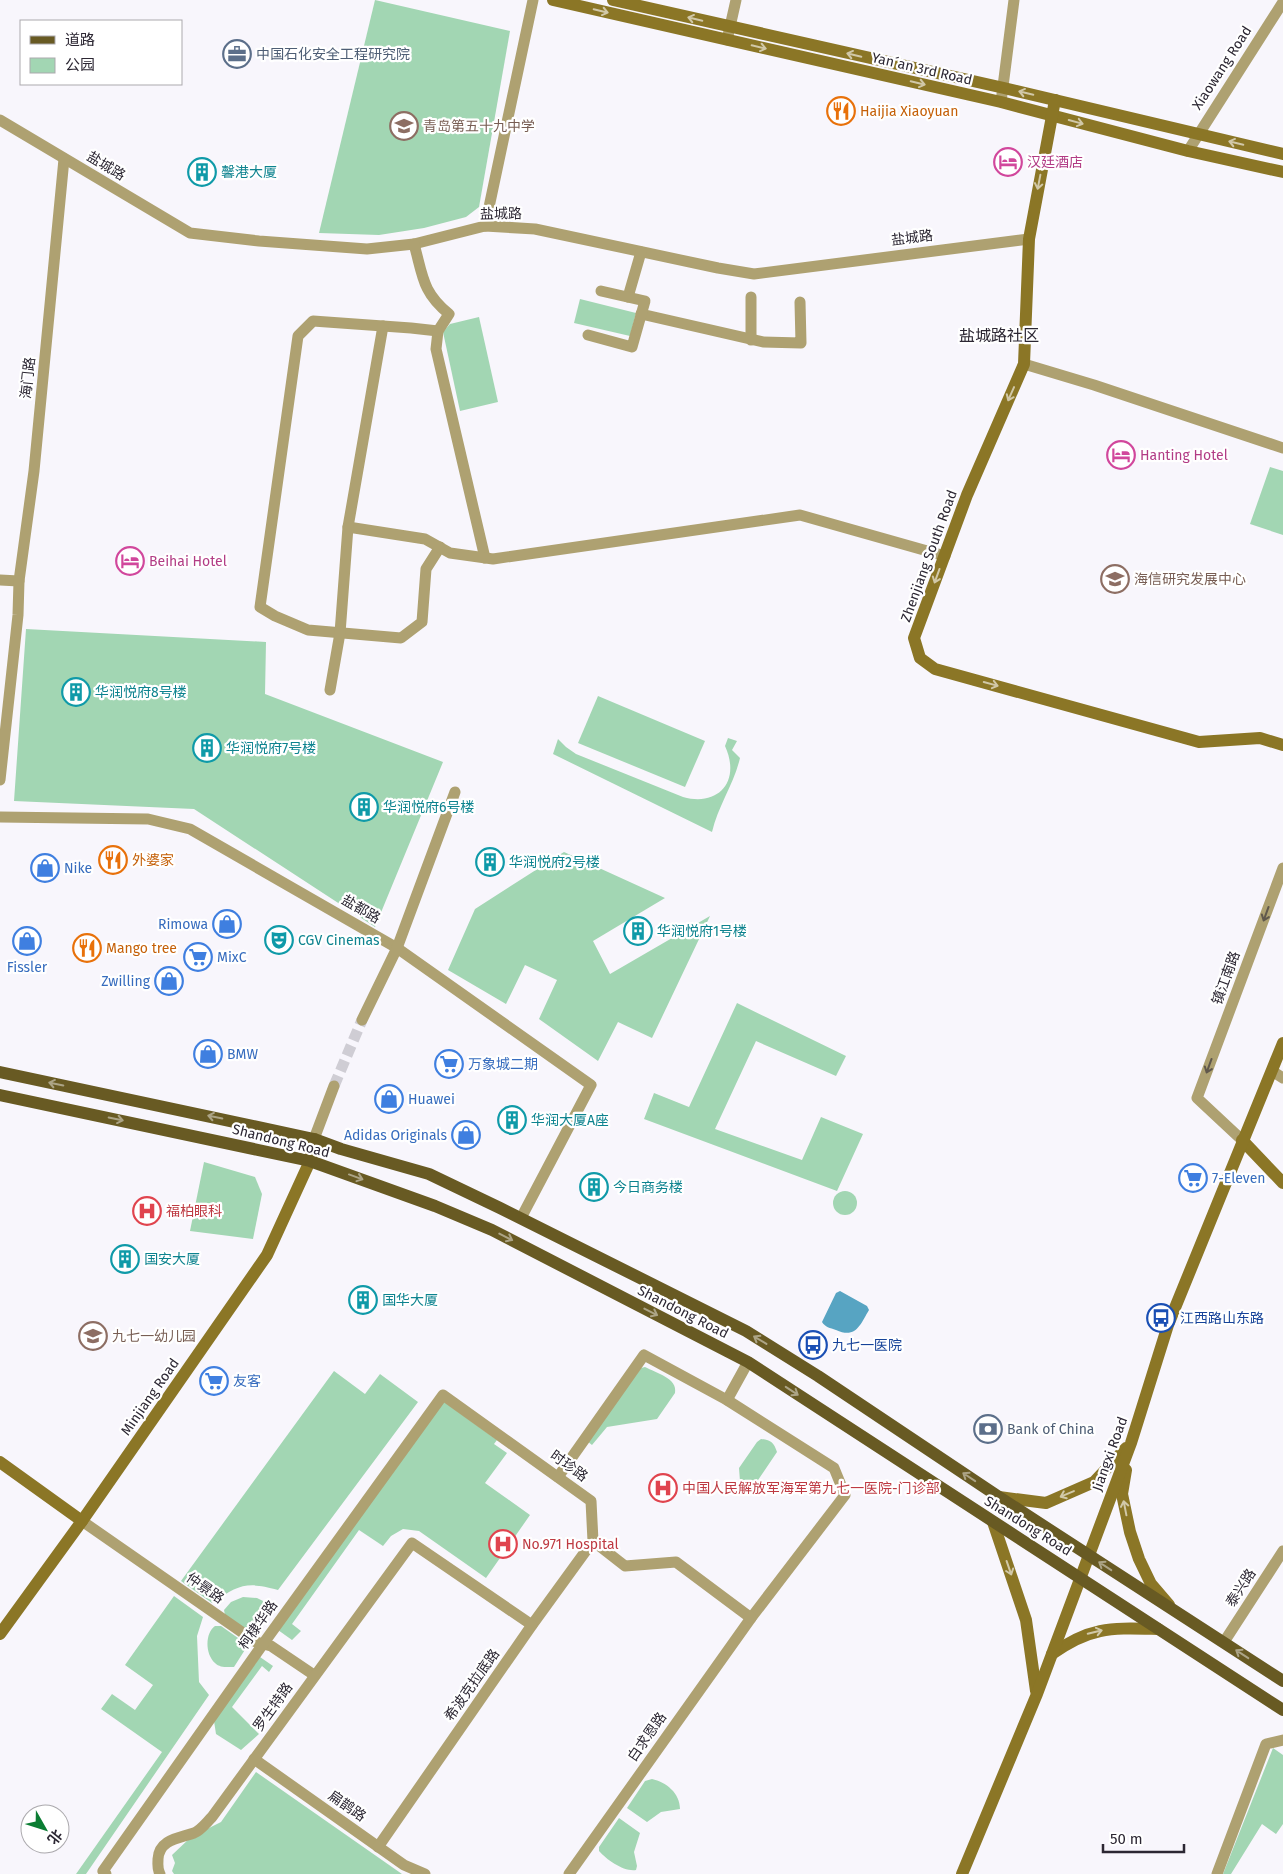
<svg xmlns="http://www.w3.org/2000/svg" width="1283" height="1874" font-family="'Fira Sans','Noto Sans SC',sans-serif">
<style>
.green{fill:#a2d6b3}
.water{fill:#57a4c2}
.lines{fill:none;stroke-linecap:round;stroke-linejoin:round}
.street-tunnel{stroke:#cfcdd4;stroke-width:11;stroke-dasharray:11 5.5;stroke-linecap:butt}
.street{stroke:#aea171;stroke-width:11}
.secondary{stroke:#8b7626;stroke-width:12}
.primary{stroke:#685a23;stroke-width:12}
.oneway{stroke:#d1c8a8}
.oneway2{stroke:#60584c}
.oneway3{stroke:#aca486}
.labels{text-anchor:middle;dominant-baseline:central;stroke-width:4.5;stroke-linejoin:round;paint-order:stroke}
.service-label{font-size:14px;fill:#4e5e75;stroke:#fff;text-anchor:start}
.street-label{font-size:14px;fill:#2c2733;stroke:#fff}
.food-label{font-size:14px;fill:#c56008;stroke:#fff;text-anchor:start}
.education-label{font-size:14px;fill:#785e54;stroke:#fff;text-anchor:start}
.hotel-label{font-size:14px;fill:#b23c85;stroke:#fff;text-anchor:start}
.culture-label{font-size:14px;fill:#0d838f;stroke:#fff;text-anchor:start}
.shop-label{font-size:14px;fill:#366cbe;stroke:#fff;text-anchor:start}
.health-label{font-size:14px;fill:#be3a42;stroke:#fff;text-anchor:start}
.transit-label{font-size:14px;fill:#164399;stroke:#fff;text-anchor:start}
.quarter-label{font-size:16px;fill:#2c2733;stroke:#fff}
</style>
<rect width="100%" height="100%" fill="#f8f6fc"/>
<g class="green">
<path d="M375 0 510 31 479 207 466 217 424 228 379 235 319 233Z"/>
<path d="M580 299 636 313 630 336 574 323Z"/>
<path d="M479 317 498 402 460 411 443 332 450 324Z"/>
<path d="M1270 467 1283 471V535L1250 524Z"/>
<path d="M26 629 266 642 265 694 443 762 375 927 194 809 14 801Z"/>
<path d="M598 696 705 741 685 787 578 743Z"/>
<path d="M728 738 737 741 732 750 740 758C734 784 718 806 712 832L553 754 558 739 566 747 576 754 683 797C719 807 741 781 725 746Z"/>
<path d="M564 852 665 898 593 941 610 974 710 916 652 1038 618 1022 598 1061 539 1019 557 980 525 965 506 1004 448 970 475 909Z"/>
<path d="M737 1003 846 1056 836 1076 756 1041 715 1129 802 1160 821 1117 863 1134 837 1191 644 1119 654 1093 689 1107Z"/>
<path d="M204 1162 255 1177 262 1194 253 1239 190 1231Z"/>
<circle cx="845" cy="1203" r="12"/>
<path d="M645 1367C656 1373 678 1378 675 1393L657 1419 607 1427 592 1445 587 1441 641 1368Z"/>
<path d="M334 1371 365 1394 380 1374 418 1402 278 1590C246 1581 239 1585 212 1603L181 1581Z"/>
<path d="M443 1401 497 1440 494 1444 507 1453 485 1483 530 1515 486 1578 419 1531 403 1529 391 1536 383 1546 359 1530 292 1624 301 1631 292 1640 278 1630Z"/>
<path d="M761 1439C771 1440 774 1443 777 1452L756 1483 750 1484 741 1495 739 1468 757 1442Z"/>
<path d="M174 1596 203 1617 197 1636 199 1682 209 1695 86 1874H76L162 1752 101 1709 112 1694 135 1710 153 1685 125 1665Z"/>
<path d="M243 1597 257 1598 265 1602C270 1615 262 1624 254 1635L225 1615 224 1610 231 1602Z"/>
<path d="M215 1626H221L248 1645 234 1667C227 1667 220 1668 215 1663 205 1654 205 1633 215 1626Z"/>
<path d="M260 1657 273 1666 269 1672 262 1666 232 1707 259 1734 241 1750 216 1734 214 1721Z"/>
<path d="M1273 1748 1283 1755V1824L1276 1834 1262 1824 1231 1874H1223Z"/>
<path d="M256 1772 402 1874H174L172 1871 175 1863 172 1855 191 1837 221 1822Z"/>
<path d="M652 1779C666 1782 680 1793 680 1809L661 1812 647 1822 627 1808 645 1781Z"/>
<path d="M619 1818 640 1833 634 1852 637 1866 636 1870C624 1872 607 1860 599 1851V1847Z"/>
</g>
<path class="water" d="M840 1291 867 1306 869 1310C860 1325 856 1339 836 1330 830 1328 825 1327 822 1322L836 1293Z"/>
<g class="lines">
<path class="street-tunnel" d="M334 1086 362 1020"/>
<g class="street">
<path d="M727 40 736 0"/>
<path d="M1001 102 1014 0"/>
<path d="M0 120 190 233 259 241 367 249 414 244 485 226 535 229 718 268 754 274 1029 239"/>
<path d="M1188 151 1283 2"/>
<path d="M485 226 533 0"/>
<path d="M414 244C423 276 422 292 449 314L438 331 436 349 485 558"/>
<path d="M628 297 641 252"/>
<path d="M641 314 763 342 801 343 800 302"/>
<path d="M438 331 411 328 313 321 298 336 260 607 275 616 308 630 401 638 422 622 426 569 440 547"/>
<path d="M588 335 632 347 645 301 601 291"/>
<path d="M751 340V297"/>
<path d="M1024 364 1094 385 1283 448"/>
<path d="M348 527 425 539 450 553 493 559 800 515 945 556"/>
<path d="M0 580 19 581 34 471 64 159"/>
<path d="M330 690 340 633 348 527 383 326"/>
<path d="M0 780 18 615 19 581"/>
<path d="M0 817 148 819 190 829 397 948 591 1085 521 1218"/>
<path d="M362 1020 397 948 455 792"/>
<path d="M1272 1071 1283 1078"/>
<path d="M314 1139 334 1086"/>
<path d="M1242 1140 1197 1098 1283 868"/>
<path d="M727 1400 748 1362"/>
<path d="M558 1477 644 1355 727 1400 834 1468 845 1495 751 1618 569 1874"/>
<path d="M82 1521 256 1642 271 1646 314 1675"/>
<path d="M1224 1642 1283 1551"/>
<path d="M254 1759 404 1865 425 1874"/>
<path d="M378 1847 532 1625 593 1541"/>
<path d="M106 1874 103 1871 263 1644 443 1395 591 1501 593 1541 625 1566 676 1562 751 1618"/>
<path d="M160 1874C157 1869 158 1865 158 1859 159 1839 180 1838 194 1833 201 1830 206 1823 212 1817L412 1543 532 1625"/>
<path d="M1217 1874 1266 1744 1283 1740"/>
</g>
<g class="secondary">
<path d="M553 0 1001 102 1188 151 1283 172"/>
<path d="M613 0 1004 88 1283 154"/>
<path d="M1055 100 1029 239 1024 364 967 495 914 638 920 658 935 669 1199 742 1260 738 1283 745"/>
<path d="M1242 1140 1283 1183"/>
<path d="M0 1462 82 1521"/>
<path d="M1126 1470 1122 1494 1130 1532 1139 1559 1151 1584 1169 1605"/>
<path d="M999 1497 1046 1503 1094 1482 1126 1448"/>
<path d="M993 1522 1026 1620 1036 1691"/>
<path d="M0 1634 82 1521 267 1255 310 1161 314 1139"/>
<path d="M1052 1654C1091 1626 1112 1628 1158 1629"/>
<path d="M962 1874 1037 1694 1131 1443 1168 1325 1283 1043"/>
</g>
<g class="primary">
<path d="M0 1072 314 1139 341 1149 429 1174 500 1208 746 1331 818 1376 999 1497 1283 1681"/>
<path d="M0 1095 310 1161 435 1206 492 1230 748 1362 1283 1710"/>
</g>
</g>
<defs><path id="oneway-shaft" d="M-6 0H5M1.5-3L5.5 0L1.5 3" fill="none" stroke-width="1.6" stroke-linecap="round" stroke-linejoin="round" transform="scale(1.25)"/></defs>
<g class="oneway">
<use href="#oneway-shaft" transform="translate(601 11) rotate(13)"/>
<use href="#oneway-shaft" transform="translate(695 19) rotate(-167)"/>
<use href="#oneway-shaft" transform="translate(759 47) rotate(13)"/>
<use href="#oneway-shaft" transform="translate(854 55) rotate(-167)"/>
<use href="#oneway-shaft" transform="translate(918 83) rotate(13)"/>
<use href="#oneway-shaft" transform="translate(1026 93) rotate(-167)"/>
<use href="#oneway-shaft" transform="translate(1076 122) rotate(15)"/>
<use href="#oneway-shaft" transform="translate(1236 143) rotate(-167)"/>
<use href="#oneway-shaft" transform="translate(1039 182) rotate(101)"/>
<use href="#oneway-shaft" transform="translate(1011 394) rotate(114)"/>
<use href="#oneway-shaft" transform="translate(937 576) rotate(110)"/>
<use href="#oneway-shaft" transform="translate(991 684) rotate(15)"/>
<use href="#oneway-shaft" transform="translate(1067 1494) rotate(157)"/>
<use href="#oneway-shaft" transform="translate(1125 1508) rotate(-101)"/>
<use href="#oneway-shaft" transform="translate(1009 1568) rotate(71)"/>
<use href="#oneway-shaft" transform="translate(1095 1632) rotate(-14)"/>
</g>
<g class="oneway2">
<use href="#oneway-shaft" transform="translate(1266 914) rotate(110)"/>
<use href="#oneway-shaft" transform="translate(1209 1066) rotate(110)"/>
</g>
<g class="oneway3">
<use href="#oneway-shaft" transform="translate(56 1084) rotate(-168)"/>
<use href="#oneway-shaft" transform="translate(215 1117) rotate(-168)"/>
<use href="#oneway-shaft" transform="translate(116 1119) rotate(12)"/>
<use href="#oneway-shaft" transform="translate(356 1177) rotate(20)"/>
<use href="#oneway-shaft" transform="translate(506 1237) rotate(27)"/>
<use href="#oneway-shaft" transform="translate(651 1312) rotate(27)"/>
<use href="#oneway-shaft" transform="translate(760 1340) rotate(-149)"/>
<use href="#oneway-shaft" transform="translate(792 1391) rotate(33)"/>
<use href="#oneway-shaft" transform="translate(969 1477) rotate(-146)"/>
<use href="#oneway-shaft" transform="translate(1105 1566) rotate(-147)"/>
<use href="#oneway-shaft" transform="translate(1242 1654) rotate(-147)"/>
</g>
<defs>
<symbol id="office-ring" viewBox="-11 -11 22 22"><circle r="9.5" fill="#fff" stroke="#5c6f8a" stroke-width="1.5"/><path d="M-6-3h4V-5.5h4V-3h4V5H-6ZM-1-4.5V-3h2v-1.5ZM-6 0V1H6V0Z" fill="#5c6f8a"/></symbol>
<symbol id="restaurant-ring" viewBox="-11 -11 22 22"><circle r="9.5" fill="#fff" stroke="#e8710a" stroke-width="1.5"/><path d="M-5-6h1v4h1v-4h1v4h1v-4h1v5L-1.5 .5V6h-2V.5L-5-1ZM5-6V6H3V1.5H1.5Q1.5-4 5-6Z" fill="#e8710a"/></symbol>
<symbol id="school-ring" viewBox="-11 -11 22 22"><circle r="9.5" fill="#fff" stroke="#8d6e63" stroke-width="1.5"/><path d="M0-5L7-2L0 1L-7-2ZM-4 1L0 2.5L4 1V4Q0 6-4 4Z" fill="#8d6e63"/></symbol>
<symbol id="hotel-ring" viewBox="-11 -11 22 22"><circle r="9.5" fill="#fff" stroke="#d1479c" stroke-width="1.5"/><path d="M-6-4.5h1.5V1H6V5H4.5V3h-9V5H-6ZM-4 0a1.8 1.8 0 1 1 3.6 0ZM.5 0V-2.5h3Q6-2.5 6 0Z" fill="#d1479c"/></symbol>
<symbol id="building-ring" viewBox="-11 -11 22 22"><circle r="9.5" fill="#fff" stroke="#0f9aa8" stroke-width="1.5"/><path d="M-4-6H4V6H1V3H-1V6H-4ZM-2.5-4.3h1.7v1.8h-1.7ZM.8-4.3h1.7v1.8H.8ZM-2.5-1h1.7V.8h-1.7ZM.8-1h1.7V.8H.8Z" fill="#0f9aa8"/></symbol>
<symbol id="shop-ring" viewBox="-11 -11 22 22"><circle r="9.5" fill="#fff" stroke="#3f7fe0" stroke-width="1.5"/><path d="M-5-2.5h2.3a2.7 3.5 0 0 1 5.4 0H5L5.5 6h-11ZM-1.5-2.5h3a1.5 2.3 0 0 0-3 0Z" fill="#3f7fe0"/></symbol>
<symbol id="theatre-ring" viewBox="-11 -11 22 22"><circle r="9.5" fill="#fff" stroke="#0f9aa8" stroke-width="1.5"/><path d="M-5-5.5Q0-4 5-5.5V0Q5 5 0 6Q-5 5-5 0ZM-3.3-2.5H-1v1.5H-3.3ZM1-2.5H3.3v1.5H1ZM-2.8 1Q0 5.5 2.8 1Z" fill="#0f9aa8"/></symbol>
<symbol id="supermarket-ring" viewBox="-11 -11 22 22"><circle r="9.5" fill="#fff" stroke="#3f7fe0" stroke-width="1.5"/><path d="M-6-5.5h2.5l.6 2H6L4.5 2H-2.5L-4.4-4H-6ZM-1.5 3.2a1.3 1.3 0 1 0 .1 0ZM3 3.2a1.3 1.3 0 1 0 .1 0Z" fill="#3f7fe0"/></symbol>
<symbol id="hospital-ring" viewBox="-11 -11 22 22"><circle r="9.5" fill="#fff" stroke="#e0444e" stroke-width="1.5"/><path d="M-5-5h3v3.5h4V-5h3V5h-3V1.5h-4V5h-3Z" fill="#e0444e"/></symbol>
<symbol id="bus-ring" viewBox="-11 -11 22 22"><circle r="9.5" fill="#fff" stroke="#1a4fb4" stroke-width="1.5"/><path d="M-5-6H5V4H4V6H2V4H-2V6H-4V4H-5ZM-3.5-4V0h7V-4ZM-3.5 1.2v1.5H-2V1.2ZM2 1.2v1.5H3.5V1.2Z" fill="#1a4fb4"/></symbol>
<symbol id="bank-ring" viewBox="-11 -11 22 22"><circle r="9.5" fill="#fff" stroke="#5c6f8a" stroke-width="1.5"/><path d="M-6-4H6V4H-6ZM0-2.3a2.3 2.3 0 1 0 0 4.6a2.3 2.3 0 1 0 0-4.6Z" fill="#5c6f8a"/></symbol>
</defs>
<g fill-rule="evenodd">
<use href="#office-ring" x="221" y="38" width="32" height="32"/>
<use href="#restaurant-ring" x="825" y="95" width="32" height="32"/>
<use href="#school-ring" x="388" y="110" width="32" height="32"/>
<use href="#hotel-ring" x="992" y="146" width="32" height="32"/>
<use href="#building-ring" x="186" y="156" width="32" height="32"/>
<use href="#hotel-ring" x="1105" y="439" width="32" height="32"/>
<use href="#hotel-ring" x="114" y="545" width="32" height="32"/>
<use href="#school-ring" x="1099" y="563" width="32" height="32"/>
<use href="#building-ring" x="60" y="676" width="32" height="32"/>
<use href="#building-ring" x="191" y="732" width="32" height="32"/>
<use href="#building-ring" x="348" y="791" width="32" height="32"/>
<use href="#restaurant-ring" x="97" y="844" width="32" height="32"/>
<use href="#building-ring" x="474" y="846" width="32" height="32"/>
<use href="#shop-ring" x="29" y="852" width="32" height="32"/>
<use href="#shop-ring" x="211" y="908" width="32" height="32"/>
<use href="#building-ring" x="622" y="915" width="32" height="32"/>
<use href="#theatre-ring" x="263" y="924" width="32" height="32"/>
<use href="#shop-ring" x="11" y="925" width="32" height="32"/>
<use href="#restaurant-ring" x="71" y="932" width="32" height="32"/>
<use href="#supermarket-ring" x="182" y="941" width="32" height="32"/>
<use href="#shop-ring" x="153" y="965" width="32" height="32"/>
<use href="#shop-ring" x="192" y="1038" width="32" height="32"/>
<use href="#supermarket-ring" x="433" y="1048" width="32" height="32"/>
<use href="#shop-ring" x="373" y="1083" width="32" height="32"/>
<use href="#building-ring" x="496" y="1104" width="32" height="32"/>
<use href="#shop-ring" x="450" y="1119" width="32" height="32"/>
<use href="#supermarket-ring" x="1177" y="1162" width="32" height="32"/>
<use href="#building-ring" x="578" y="1171" width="32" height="32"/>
<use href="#hospital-ring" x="131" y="1195" width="32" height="32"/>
<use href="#building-ring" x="109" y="1243" width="32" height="32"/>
<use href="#building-ring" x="347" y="1284" width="32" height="32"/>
<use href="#bus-ring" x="1145" y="1302" width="32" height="32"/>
<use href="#school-ring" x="77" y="1320" width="32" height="32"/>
<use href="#bus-ring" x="797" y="1329" width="32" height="32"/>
<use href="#supermarket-ring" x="198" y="1365" width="32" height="32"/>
<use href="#bank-ring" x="972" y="1413" width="32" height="32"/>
<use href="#hospital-ring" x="647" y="1472" width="32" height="32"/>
<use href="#hospital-ring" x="487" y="1528" width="32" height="32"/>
</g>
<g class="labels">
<g class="service-label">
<text x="256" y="54">中国石化安全工程研究院</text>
<text x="1007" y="1429">Bank of China</text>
</g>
<g class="street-label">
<text transform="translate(1222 68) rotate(-57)">Xiaowang Road</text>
<text transform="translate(922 69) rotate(13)">Yan´an 3rd Road</text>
<text transform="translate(106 166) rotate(31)">盐城路</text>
<text transform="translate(501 214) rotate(-1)">盐城路</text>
<text transform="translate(912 238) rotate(-7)">盐城路</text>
<text transform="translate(28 378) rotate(-84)">海门路</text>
<text transform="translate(929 556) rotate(-70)">Zhenjiang South Road</text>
<text transform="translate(361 909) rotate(30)">盐都路</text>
<text transform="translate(1226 978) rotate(-70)">镇江南路</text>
<text transform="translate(281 1141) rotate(14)">Shandong Road</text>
<text transform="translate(683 1312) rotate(27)">Shandong Road</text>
<text transform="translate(150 1397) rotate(-55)">Minjiang Road</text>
<text transform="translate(1110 1454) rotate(-70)">Jiangxi Road</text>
<text transform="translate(569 1466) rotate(36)">时珍路</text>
<text transform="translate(1028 1526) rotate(32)">Shandong Road</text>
<text transform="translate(205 1588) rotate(35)">仲景路</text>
<text transform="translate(1241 1588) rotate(-57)">泰兴路</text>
<text transform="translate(258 1625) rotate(-55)">柯棣华路</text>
<text transform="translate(472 1685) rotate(-55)">希波克拉底路</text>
<text transform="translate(273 1707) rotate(-54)">罗生特路</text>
<text transform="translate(647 1737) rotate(-55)">白求恩路</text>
<text transform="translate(347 1806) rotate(35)">扁鹊路</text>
</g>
<g class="food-label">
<text x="860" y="111">Haijia Xiaoyuan</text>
<text x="132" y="860">外婆家</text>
<text x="106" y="948">Mango tree</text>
</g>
<g class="education-label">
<text x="423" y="126">青岛第五十九中学</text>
<text x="1134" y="579">海信研究发展中心</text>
<text x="112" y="1336">九七一幼儿园</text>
</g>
<g class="hotel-label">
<text x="1027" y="162">汉廷酒店</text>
<text x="1140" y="455">Hanting Hotel</text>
<text x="149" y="561">Beihai Hotel</text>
</g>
<g class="culture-label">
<text x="221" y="172">馨港大厦</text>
<text x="95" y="692">华润悦府8号楼</text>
<text x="226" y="748">华润悦府7号楼</text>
<text x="383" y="807">华润悦府6号楼</text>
<text x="509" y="862">华润悦府2号楼</text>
<text x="657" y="931">华润悦府1号楼</text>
<text x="298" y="940">CGV Cinemas</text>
<text x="531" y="1120">华润大厦A座</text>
<text x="613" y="1187">今日商务楼</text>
<text x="144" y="1259">国安大厦</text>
<text x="382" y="1300">国华大厦</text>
</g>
<g class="shop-label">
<text x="64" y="868">Nike</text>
<text x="208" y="924" text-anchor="end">Rimowa</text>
<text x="217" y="957">MixC</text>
<text x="27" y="967" text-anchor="middle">Fissler</text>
<text x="150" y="981" text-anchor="end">Zwilling</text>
<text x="227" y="1054">BMW</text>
<text x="468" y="1064">万象城二期</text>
<text x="408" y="1099">Huawei</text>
<text x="447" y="1135" text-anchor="end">Adidas Originals</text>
<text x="1212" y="1178">7-Eleven</text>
<text x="233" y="1381">友客</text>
</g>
<g class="health-label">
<text x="166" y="1211">福柏眼科</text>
<text x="682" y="1488">中国人民解放军海军第九七一医院-门诊部</text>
<text x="522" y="1544">No.971 Hospital</text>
</g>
<g class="transit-label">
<text x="1180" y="1318">江西路山东路</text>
<text x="832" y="1345">九七一医院</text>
</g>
<g class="quarter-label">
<text x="999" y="335">盐城路社区</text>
</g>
</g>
<rect x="20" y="20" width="162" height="65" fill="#ffffff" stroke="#aba9ad"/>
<rect x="30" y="36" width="25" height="8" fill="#685a23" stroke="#aba9ad"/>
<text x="65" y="45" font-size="15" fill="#2c2733">道路</text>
<rect x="30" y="58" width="25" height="15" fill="#a2d6b3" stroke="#aba9ad"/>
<text x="65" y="70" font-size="15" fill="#2c2733">公园</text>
<g transform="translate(45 1829) rotate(129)"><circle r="24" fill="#ffffff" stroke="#aba9ad"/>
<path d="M0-4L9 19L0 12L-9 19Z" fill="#0b7d33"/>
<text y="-8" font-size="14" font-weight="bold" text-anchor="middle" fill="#2c2733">北</text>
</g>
<path d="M1103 1844v8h81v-8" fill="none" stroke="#2c2733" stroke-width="2.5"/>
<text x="1110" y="1844" font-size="15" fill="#2c2733" stroke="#ffffff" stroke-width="4" paint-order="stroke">50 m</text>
</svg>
